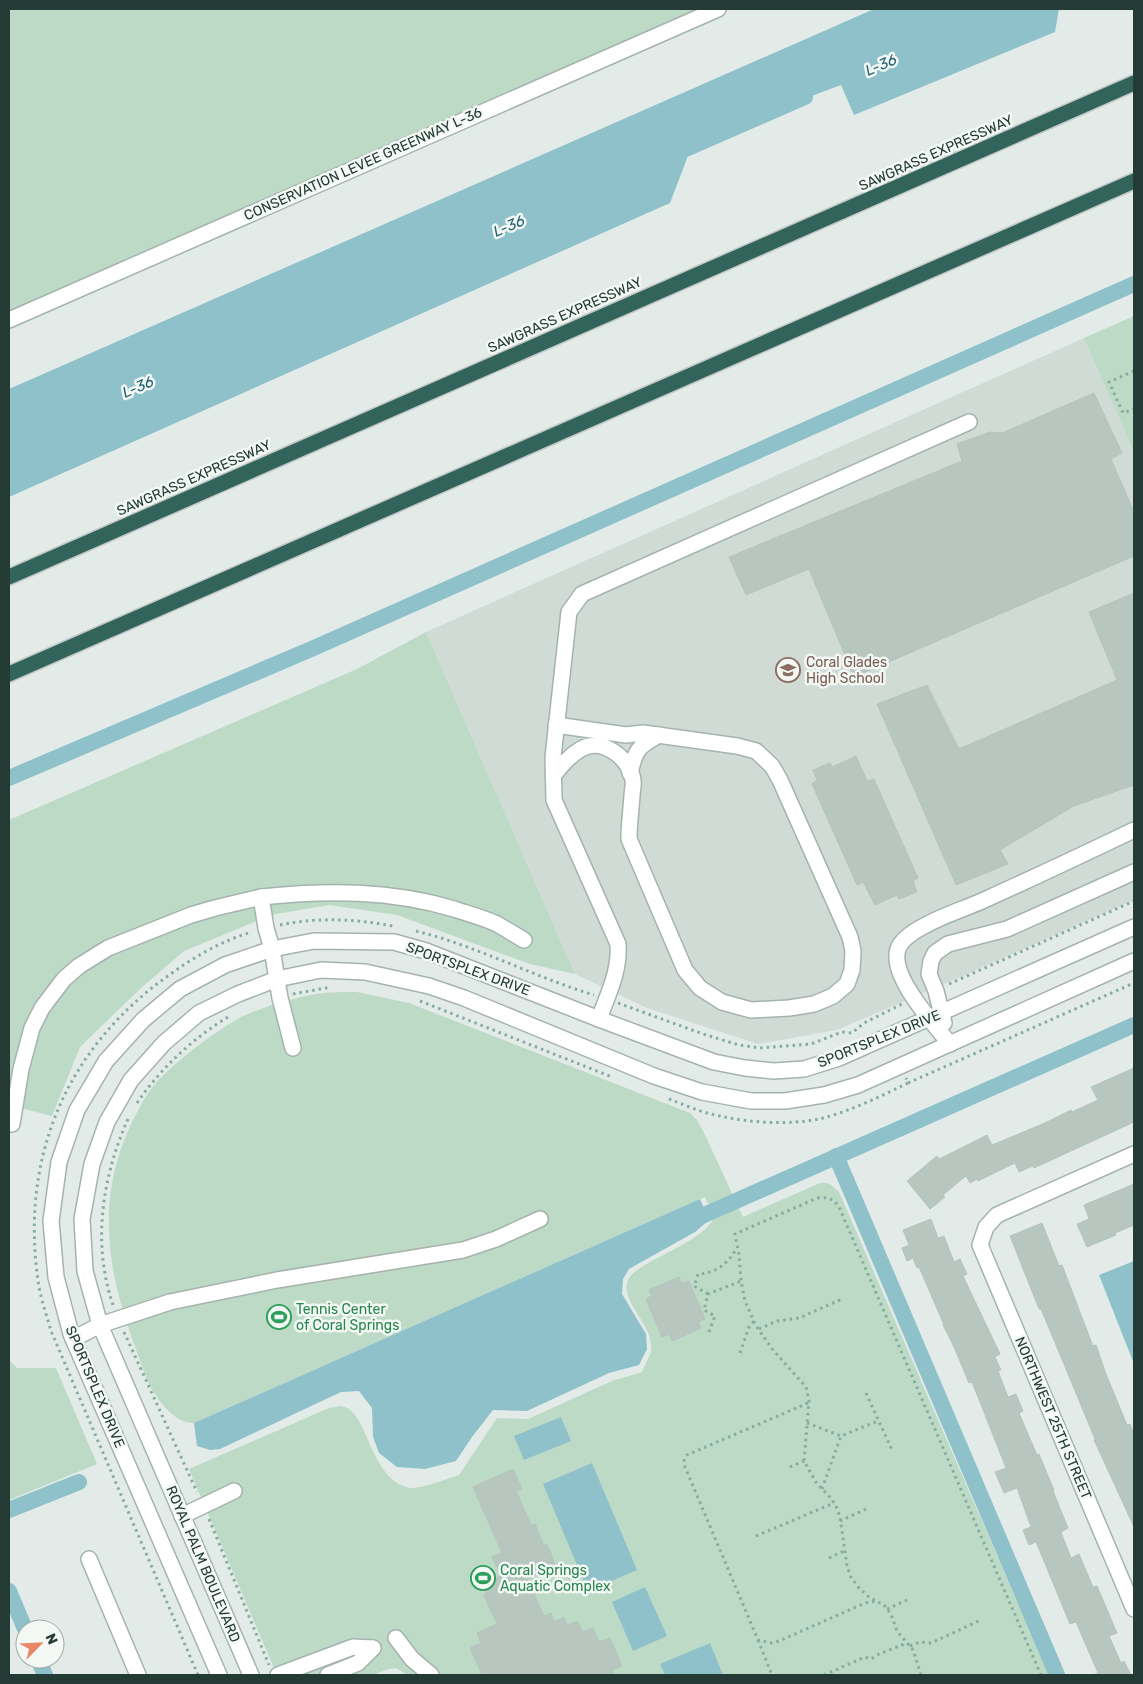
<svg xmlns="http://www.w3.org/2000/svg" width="1143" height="1684" font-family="Rubik,sans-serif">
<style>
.built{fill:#d1dbd6}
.green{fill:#bddac6}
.water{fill:#8fc1cb}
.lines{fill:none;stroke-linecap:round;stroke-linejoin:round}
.canal{stroke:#8fc1cb;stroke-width:16}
.building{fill:#b8c6c0;stroke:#b5c4be}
.minor-casing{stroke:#a5b3ae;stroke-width:18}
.highway-casing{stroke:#c2c8c6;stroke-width:18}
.path{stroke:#86aca1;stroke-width:3;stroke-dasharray:2.5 4;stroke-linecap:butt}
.minor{stroke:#fff;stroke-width:15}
.highway{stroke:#32645b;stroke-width:15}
.labels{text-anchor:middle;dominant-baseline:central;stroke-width:5;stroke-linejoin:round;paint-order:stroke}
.street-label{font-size:14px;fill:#243b35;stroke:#f3f8f5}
.education-label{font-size:14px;fill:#785e54;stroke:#f3f8f5;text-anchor:start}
.leisure-label{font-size:14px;fill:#27864d;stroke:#f3f8f5;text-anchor:start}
.water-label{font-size:15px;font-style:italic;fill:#236371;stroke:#f3f8f5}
</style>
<rect width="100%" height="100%" fill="#e2ebe7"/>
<path class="built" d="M1084 338 1134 452V900L965 975 837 1030 758 1044 647 1008 575 974 426 632Z"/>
<g class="green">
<path d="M9 9H718L9 320Z"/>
<path d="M1134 316V452L1084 338Z"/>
<path d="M426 632 575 974 530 964 397 915 329 905 271 915 184 951 141 988 80 1047 52 1116 9 1105V820L357 669Z"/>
<path d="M357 992 409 1003 690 1113 697 1120 705 1135 743 1217 820 1183C829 1182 833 1186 839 1192L1049 1675H408L396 1668 389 1669 373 1675H277L189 1469 329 1408C333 1408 338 1406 341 1406 369 1409 369 1482 411 1488 421 1489 449 1478 459 1475L497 1418 528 1419 612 1381 642 1372C644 1366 649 1358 651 1351 655 1325 619 1302 628 1280 631 1273 639 1269 645 1265 664 1253 704 1238 714 1218L705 1197 700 1199 194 1423C173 1423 157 1399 148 1382 129 1331 109 1280 109 1225 108 1182 120 1142 141 1105 144 1100 147 1094 151 1089 170 1065 216 1030 243 1016 261 1008 296 997 316 994 329 992 344 992 357 992Z"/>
<path d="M9 1360 17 1368H56L97 1464 9 1500Z"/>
</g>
<g class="water">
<path d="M874 9H1059L1055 32 854 115 841 85 694 140 670 203 9 497V389Z"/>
<path d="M700 1199 709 1220 695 1232 629 1269 623 1279 622 1294 646 1334 647 1349 639 1365 609 1373 527 1411 493 1410 472 1437 456 1461 425 1469 397 1467 379 1453 373 1437 372 1408 359 1391 341 1392 220 1449 210 1450 197 1446 194 1423Z"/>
<path d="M1134 1261V1364L1099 1275Z"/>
<path d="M561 1417 571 1441 524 1460 514 1436Z"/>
<path d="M592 1463 637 1570 588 1591 543 1484Z"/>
<path d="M645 1587 667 1636 633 1651 612 1602Z"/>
<path d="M710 1643 723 1675H665L660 1664Z"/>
</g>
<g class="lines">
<g class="canal">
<path d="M672 155 805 97"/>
<path d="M9 778 316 647 1134 284"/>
<path d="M836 1156 1057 1675"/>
<path d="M686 1223 1134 1025"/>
<path d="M9 1510 79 1482"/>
<path d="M9 1591 25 1629"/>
<path d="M38 1659 45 1675"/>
</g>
</g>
<g class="building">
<path d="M1094 393 1122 453 1111 459 1134 512V556L854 677 809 569 746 595 729 557 962 461 957 444 990 432 1002 433Z"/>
<path d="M1134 593V785L1074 806 1000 850 1008 864 956 885 877 704 927 685 959 749 1117 680 1089 612Z"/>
<path d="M856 756 867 781 874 779 918 878 913 881 917 892 899 899 897 895 875 905 863 882 857 885 812 784 817 780 813 770 830 763 832 767Z"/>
<path d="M1134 1068V1122L1034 1168 1033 1166 1019 1172 1015 1163 978 1181 977 1179 970 1183 966 1176 943 1195 945 1197 930 1209 907 1181 937 1156 939 1159 987 1135 992 1145 1045 1123 1071 1110 1072 1112 1098 1100 1091 1087Z"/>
<path d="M1134 1184V1225L1115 1233 1116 1235 1087 1247 1077 1224 1089 1219 1084 1205Z"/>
<path d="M931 1219 938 1238 944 1236 954 1262 960 1259 967 1274 963 1276 1000 1354 995 1357 1001 1370 998 1371 1008 1397 1016 1394 1023 1411 1019 1413 1037 1455 1039 1454 1054 1490 1053 1491 1068 1528 1061 1532 1071 1558 1079 1554 1093 1587 1097 1586 1117 1633 1109 1636 1121 1663 1124 1661 1131 1675H1093L1098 1673 1076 1622 1070 1624 1036 1542 1029 1545 1023 1530 1031 1527 1017 1488 1004 1493 995 1472 1006 1468 972 1382 969 1383 954 1347 943 1325H944L919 1267 917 1268 913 1258 907 1261 902 1248 909 1245 903 1230Z"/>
<path d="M1042 1223 1059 1266 1062 1265 1093 1346 1096 1345 1106 1374 1127 1425 1130 1424 1134 1434V1527L1094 1440 1095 1439 1041 1309H1039L1010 1236Z"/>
<path d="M679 1277 682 1284 689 1281 705 1319 698 1322 701 1328 672 1341 669 1334 662 1337 646 1299 652 1296 649 1290Z"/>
<path d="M513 1469 522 1489 516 1491 531 1525 535 1524 544 1546 547 1544 556 1567 527 1579 544 1616 551 1613 554 1622 564 1617 567 1625 578 1621 582 1632 593 1628 599 1642 610 1638 622 1666 612 1670 615 1675H482L470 1648 481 1643 477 1633 497 1624 484 1596 492 1580 501 1576 492 1557 502 1553 473 1487Z"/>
</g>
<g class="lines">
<defs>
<g id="minor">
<path d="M9 320 718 9"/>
<path d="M630 773C635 751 638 746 659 735"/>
<path d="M553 776C561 766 569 756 581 749 602 737 630 758 633 780 634 785 632 791 632 796 631 810 629 824 629 839L685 970 700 988 722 1002 751 1010 789 1008 814 1004 833 996 847 984 852 970 853 951 850 937 780 780 772 766 756 751 737 746 643 733 626 735 556 725"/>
<path d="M599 1019C608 994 620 971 618 944L554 800 553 757 569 612 582 594 969 422"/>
<path d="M944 1023 936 991 929 974 931 961 935 953 948 944 1007 929 1134 872"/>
<path d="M950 1044C934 1024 889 976 898 949 902 938 916 930 926 925 944 915 964 909 982 901 1033 878 1084 854 1134 830"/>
<path d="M293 1048 280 998 272 949 266 928 261 897C327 890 391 890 454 909 469 914 484 918 497 924 506 929 515 935 524 940"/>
<path d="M12 1124 21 1069 32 1028 42 1008 64 979 79 966 108 948 191 915 215 908 261 897"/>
<path d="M1134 1154 997 1215 986 1227 980 1245 1134 1609"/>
<path d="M73 1339 100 1325 170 1302 277 1280 463 1250 496 1239 540 1219"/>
<path d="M182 1516 234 1491"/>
<path d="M89 1559 138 1675"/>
<path d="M396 1638 412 1659 431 1675"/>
<path d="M219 1675 71 1334 56 1277 51 1221 59 1162 77 1110 106 1061 143 1020 180 989 225 965 272 949 314 941 394 942 426 951 599 1019 714 1062 745 1068 774 1071 804 1069 839 1058 1134 927"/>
<path d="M251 1675 100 1325 85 1271 82 1219 92 1164 107 1122 131 1080 164 1043 199 1013 238 994 277 979 321 970 365 972 429 986 464 998 654 1076 702 1092 751 1101H785L824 1095 858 1085 1134 961"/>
<path d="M278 1675 353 1647 373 1648"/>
<path d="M328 1675 358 1663 373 1648"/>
</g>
<g id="highway">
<path d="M9 577 1134 83"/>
<path d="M9 674 1134 181"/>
</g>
</defs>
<use href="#minor" class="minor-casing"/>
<use href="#highway" class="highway-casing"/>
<g class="path">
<path d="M1134 371 1109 382 1123 413 1134 409"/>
<path d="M280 925C318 917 355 919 393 926"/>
<path d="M416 931C477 946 534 977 594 995"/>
<path d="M949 984 1134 901"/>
<path d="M293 994 331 987"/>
<path d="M420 1001 612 1077"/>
<path d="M618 1003 703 1034 739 1045 760 1048 811 1044 842 1032 852 1033 864 1023 902 1004"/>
<path d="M908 1083 1134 983"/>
<path d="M669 1099C685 1105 702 1113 720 1116 751 1123 788 1125 819 1119 849 1112 881 1096 908 1083L906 1078"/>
<path d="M137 1103C161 1068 192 1039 228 1017"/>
<path d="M708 1294 694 1286 698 1274C717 1273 727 1264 737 1248"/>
<path d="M113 1305C92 1244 102 1177 128 1119"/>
<path d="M759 1329 777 1321 799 1318 842 1299"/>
<path d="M124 1332 197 1492"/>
<path d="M709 1332 715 1316 704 1310 708 1294 741 1281"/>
<path d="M740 1353 749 1327 754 1321"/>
<path d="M866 1393 892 1450"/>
<path d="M808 1403 687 1455 684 1461 685 1467 758 1640 772 1643 779 1641 865 1603 876 1601"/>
<path d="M807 1423 841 1436 878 1421"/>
<path d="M790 1467 804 1461"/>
<path d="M822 1489 841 1436"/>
<path d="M209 1519 269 1665"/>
<path d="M840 1521 866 1509"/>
<path d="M756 1536 834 1503"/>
<path d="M829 1558 844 1551"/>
<path d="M887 1609 907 1600"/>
<path d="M758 1640 772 1675"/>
<path d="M910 1646 920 1642 931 1643 981 1620"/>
<path d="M198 1675 51 1331C47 1317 42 1302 39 1287 20 1168 59 1062 153 987 183 964 216 942 252 932"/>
<path d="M824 1675 865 1657 871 1659 879 1654 907 1643"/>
<path d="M921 1675 913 1650 897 1631 891 1614 884 1605 870 1598 859 1588 851 1577 847 1566 840 1517 836 1506 830 1497 817 1484 804 1461 809 1401 806 1387 773 1350 756 1326 745 1301 741 1281 739 1255 735 1234 817 1198C828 1197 833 1198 839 1207L1041 1675"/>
</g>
<use href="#minor" class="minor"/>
<use href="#highway" class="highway"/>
</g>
<defs>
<symbol id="school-ring" viewBox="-11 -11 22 22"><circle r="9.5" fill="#f3f8f5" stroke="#8d6e63" stroke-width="1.5"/><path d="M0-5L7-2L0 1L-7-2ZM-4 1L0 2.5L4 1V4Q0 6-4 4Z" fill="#8d6e63"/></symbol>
<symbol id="stadium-ring" viewBox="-11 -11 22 22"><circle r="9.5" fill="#f3f8f5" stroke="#2e9e5b" stroke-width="1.5"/><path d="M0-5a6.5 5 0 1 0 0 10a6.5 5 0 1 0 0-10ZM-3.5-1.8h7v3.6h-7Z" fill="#2e9e5b"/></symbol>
</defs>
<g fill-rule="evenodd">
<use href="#school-ring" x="774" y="656" width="28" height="28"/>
<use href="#stadium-ring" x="265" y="1303" width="28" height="28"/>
<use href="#stadium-ring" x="469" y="1564" width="28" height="28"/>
</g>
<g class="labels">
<g class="street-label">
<text transform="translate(936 153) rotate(-24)">SAWGRASS EXPRESSWAY</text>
<text transform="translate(363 164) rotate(-24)">CONSERVATION LEVEE GREENWAY L-36</text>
<text transform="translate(565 315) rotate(-24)">SAWGRASS EXPRESSWAY</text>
<text transform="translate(194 478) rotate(-24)">SAWGRASS EXPRESSWAY</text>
<text transform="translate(468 969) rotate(20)">SPORTSPLEX DRIVE</text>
<text transform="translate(879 1039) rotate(-22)">SPORTSPLEX DRIVE</text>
<text transform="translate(95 1387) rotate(67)">SPORTSPLEX DRIVE</text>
<text transform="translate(1053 1418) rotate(67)">NORTHWEST 25TH STREET</text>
<text transform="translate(203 1564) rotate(67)">ROYAL PALM BOULEVARD</text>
</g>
<g class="education-label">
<text x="806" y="662">Coral Glades<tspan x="806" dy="16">High School</tspan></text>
</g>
<g class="leisure-label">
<text x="296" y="1309">Tennis Center<tspan x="296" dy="16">of Coral Springs</tspan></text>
<text x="500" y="1570">Coral Springs<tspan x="500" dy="16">Aquatic Complex</tspan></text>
</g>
<g class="water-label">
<text transform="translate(881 65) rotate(-23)">L-36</text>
<text transform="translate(509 226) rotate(-23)">L-36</text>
<text transform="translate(138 387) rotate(-23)">L-36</text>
</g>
</g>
<rect width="1143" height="1684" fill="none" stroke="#243b35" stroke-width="20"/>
<g transform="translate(40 1644) rotate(66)"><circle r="24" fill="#f3f8f5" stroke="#a0aca8"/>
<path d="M0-4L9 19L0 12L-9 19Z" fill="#e68866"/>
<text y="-8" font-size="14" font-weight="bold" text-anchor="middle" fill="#243b35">N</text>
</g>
</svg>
